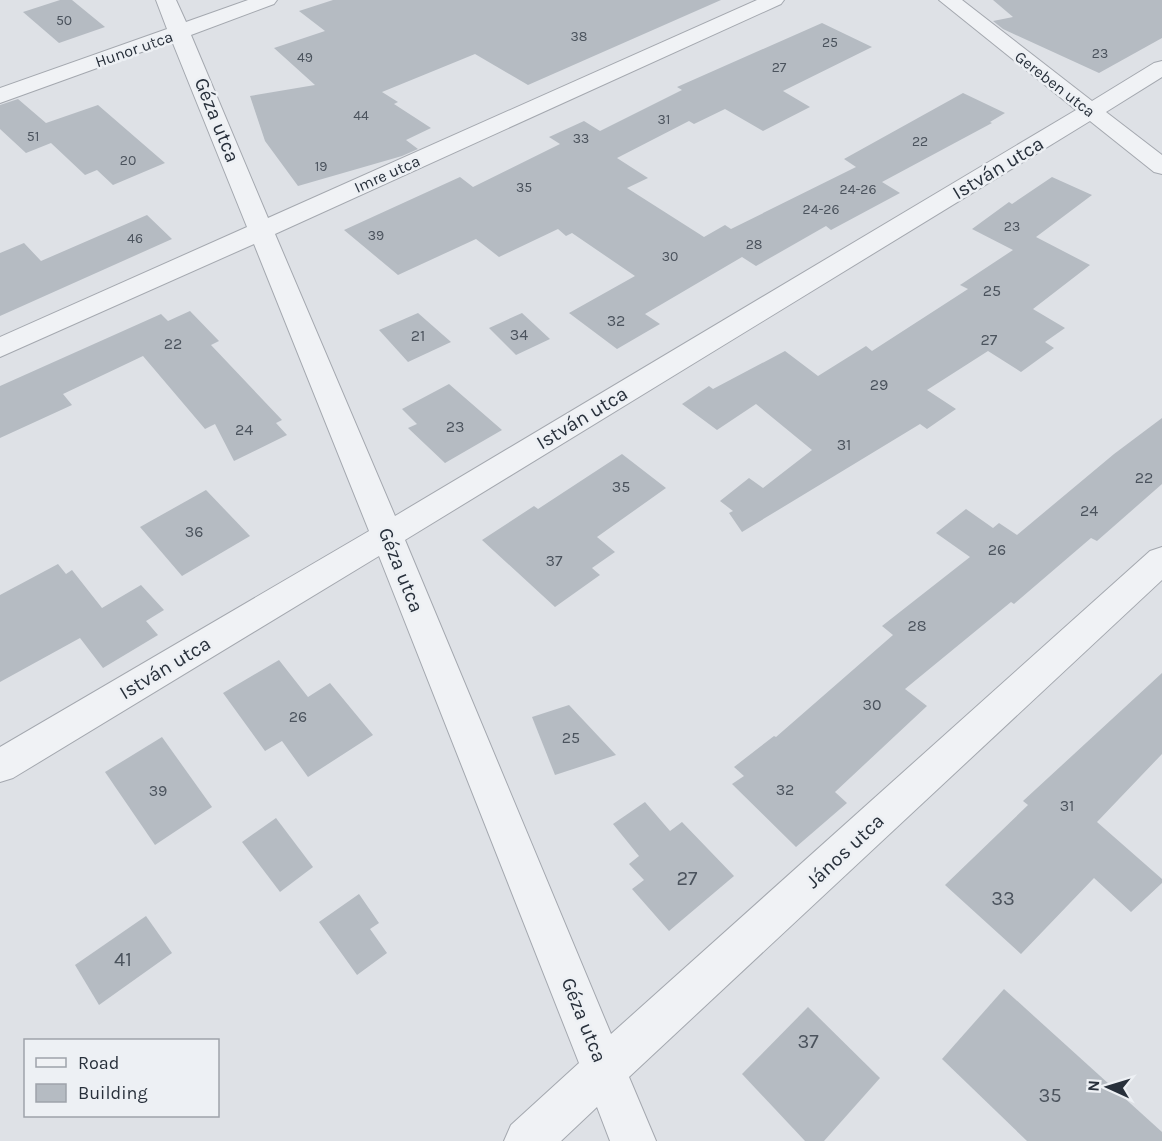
<svg xmlns="http://www.w3.org/2000/svg" width="1162" height="1141" font-family="Karla,sans-serif">
<style>
.building{fill:#b5bbc2}
.lines{fill:none;stroke-linecap:round;stroke-linejoin:round}
.minor-casing{stroke:#a4a8af;stroke-width:2}
.minor{fill:#f0f2f5;fill-rule:evenodd}
.labels{text-anchor:middle;dominant-baseline:central;stroke-width:5;stroke-linejoin:round;paint-order:stroke}
.far-number-label{font-size:14px;fill:#4b535d}
.far-street-label{font-size:16px;fill:#28303b;stroke:#edf0f4}
.number-label{font-size:16px;fill:#4b535d}
.street-label{font-size:20px;fill:#28303b;stroke:#edf0f4}
.near-number-label{font-size:20px;fill:#4b535d}
</style>
<rect width="100%" height="100%" fill="#dee1e6"/>
<g class="building">
<path d="M60 0H72L105 27 59 43 23 12Z"/>
<path d="M333 0H721L528 85 475 54 382 92 398 102 394 104 431 128 406 140 418 149 402 156 298 186 265 141 250 96 315 85 274 48 325 31 299 11Z"/>
<path d="M993 0H1162V38L1099 73 1003 29 993 21 1013 17Z"/>
<path d="M822 23 872 47 783 91 810 107 763 131 725 109 694 124 689 121 617 158 648 178 627 188 704 237 725 225 731 229 856 167 844 159 963 93 1005 113 990 122 992 123 882 182 900 193 831 230 826 226 756 266 742 257 645 314 660 324 617 349 569 313 635 276 572 233 566 236 558 229 499 257 476 239 398 275 344 230 460 177 473 187 560 144 549 137 584 121 600 131 682 90 677 87Z"/>
<path d="M18 99 46 123 98 105 165 163 113 185 97 170 85 175 51 143 26 153 0 129V105Z"/>
<path d="M1052 177 1092 195 1036 237 1090 265 1033 309 1065 328 1045 342 1054 348 1021 372 988 351 927 390 956 409 927 429 920 424 742 532 729 513 733 511 720 501 749 478 763 488 812 450 756 404 717 430 682 404 709 386 713 389 785 351 818 376 866 346 872 351 968 289 960 285 1013 250 972 229 1009 202 1012 204Z"/>
<path d="M147 215 172 239 0 316V253L24 243 41 261Z"/>
<path d="M190 311 219 341 211 345 282 420 276 423 287 435 234 461 215 424 205 429 143 356 63 394 72 405 0 438V386L161 314 168 321Z"/>
<path d="M418 313 451 342 408 362 379 330Z"/>
<path d="M522 313 550 339 516 355 489 328Z"/>
<path d="M449 384 502 430 445 463 408 428 417 424 402 409Z"/>
<path d="M1162 418V484L1097 541 1091 538 1014 604 1011 602 905 689 927 706 835 792 847 803 796 847 732 784 744 776 734 767 774 736 776 737 893 635 882 626 970 557 936 533 966 509 993 528 999 523 1017 535 1114 454Z"/>
<path d="M622 454 666 488 597 537 615 552 592 568 600 575 555 607 482 540 534 506 538 509Z"/>
<path d="M206 490 250 536 182 576 140 527Z"/>
<path d="M58 564 66 574 72 570 102 608 141 585 164 610 146 621 158 635 103 668 80 638 0 682V595Z"/>
<path d="M279 660 308 697 330 683 373 735 308 777 282 741 265 751 223 693Z"/>
<path d="M1162 673V754L1097 822 1162 879V883L1131 912 1094 878 1021 954 945 885 1028 805 1023 801Z"/>
<path d="M569 705 616 755 555 775 532 717Z"/>
<path d="M162 737 212 807 155 845 105 772Z"/>
<path d="M645 802 670 831 682 822 734 876 669 931 632 889 644 880 629 864 639 856 613 824Z"/>
<path d="M276 818 313 867 280 892 242 842Z"/>
<path d="M359 894 379 923 370 929 387 953 357 975 319 922Z"/>
<path d="M146 916 172 953 99 1005 75 965Z"/>
<path d="M1004 989 1162 1132V1141H1027L942 1059Z"/>
<path d="M808 1007 880 1078 824 1141H805L742 1074Z"/>
</g>
<g class="lines">
<defs>
<path id="minor" d="M156 0H176L186 22 248 0H277L274 4 191 35 268 218 757 0H784L781 4 275 234 395 516 1076 110 939 0H962L1092 101 1154 63 1162 61V77L1106 112 1162 155V174L1154 172 1090 121 405 540 611 1034 1150 551 1162 547V580L629 1077 656 1141H610L597 1107 561 1141H504L511 1125 579 1063 379 556 13 778 0 782V747L369 531 254 244 0 357V337L247 227 172 41 0 103V88L167 29Z"/>
</defs>
<use href="#minor" class="minor-casing"/>
<use href="#minor" class="minor"/>
</g>
<g class="labels">
<g class="far-number-label">
<text x="64" y="20">50</text>
<text x="579" y="36">38</text>
<text x="830" y="42">25</text>
<text x="1100" y="53">23</text>
<text x="305" y="57">49</text>
<text x="779" y="67">27</text>
<text x="361" y="115">44</text>
<text x="664" y="119">31</text>
<text x="33" y="136">51</text>
<text x="581" y="138">33</text>
<text x="920" y="141">22</text>
<text x="128" y="160">20</text>
<text x="321" y="166">19</text>
<text x="524" y="187">35</text>
<text x="858" y="189">24-26</text>
<text x="821" y="209">24-26</text>
<text x="1012" y="226">23</text>
<text x="376" y="235">39</text>
<text x="135" y="238">46</text>
<text x="754" y="244">28</text>
<text x="670" y="256">30</text>
</g>
<g class="far-street-label">
<text transform="translate(134 49) rotate(-19)">Hunor utca</text>
<text transform="translate(1055 84) rotate(38)">Gereben utca</text>
<text transform="translate(387 174) rotate(-24)">Imre utca</text>
</g>
<g class="number-label">
<text x="992" y="290">25</text>
<text x="616" y="320">32</text>
<text x="519" y="334">34</text>
<text x="418" y="335">21</text>
<text x="989" y="339">27</text>
<text x="173" y="343">22</text>
<text x="879" y="384">29</text>
<text x="455" y="426">23</text>
<text x="244" y="429">24</text>
<text x="844" y="444">31</text>
<text x="1144" y="477">22</text>
<text x="621" y="486">35</text>
<text x="1089" y="510">24</text>
<text x="194" y="531">36</text>
<text x="997" y="549">26</text>
<text x="554" y="560">37</text>
<text x="917" y="625">28</text>
<text x="872" y="704">30</text>
<text x="298" y="716">26</text>
<text x="571" y="737">25</text>
<text x="785" y="789">32</text>
<text x="158" y="790">39</text>
<text x="1067" y="805">31</text>
</g>
<g class="street-label">
<text transform="translate(217 120) rotate(68)">Géza utca</text>
<text transform="translate(998 168) rotate(-31)">István utca</text>
<text transform="translate(582 418) rotate(-31)">István utca</text>
<text transform="translate(401 570) rotate(68)">Géza utca</text>
<text transform="translate(165 668) rotate(-31)">István utca</text>
<text transform="translate(845 851) rotate(-43)">János utca</text>
<text transform="translate(584 1020) rotate(68)">Géza utca</text>
</g>
<g class="near-number-label">
<text x="687" y="878">27</text>
<text x="1003" y="898">33</text>
<text x="123" y="959">41</text>
<text x="808" y="1041">37</text>
<text x="1050" y="1095">35</text>
</g>
</g>
<rect x="24" y="1039" width="195" height="78" fill="#edf0f4" stroke="#9ea3aa" stroke-width="1.5"/>
<rect x="36" y="1058" width="30" height="9" fill="#f0f2f5" stroke="#9ea3aa" stroke-width="1.5"/>
<text x="78" y="1069" font-size="18" fill="#28303b">Road</text>
<rect x="36" y="1084" width="30" height="18" fill="#b5bbc2" stroke="#9ea3aa" stroke-width="1.5"/>
<text x="78" y="1099" font-size="18" fill="#28303b">Building</text>
<g transform="translate(1108 1087) rotate(274)" stroke="#edf0f4" stroke-width="4.5" paint-order="stroke">
<path d="M0-4.5L10 22L0 15L-10 22Z" fill="#28303b"/>
<text y="-9" font-size="16" font-weight="bold" text-anchor="middle" fill="#28303b">N</text>
</g>
</svg>
